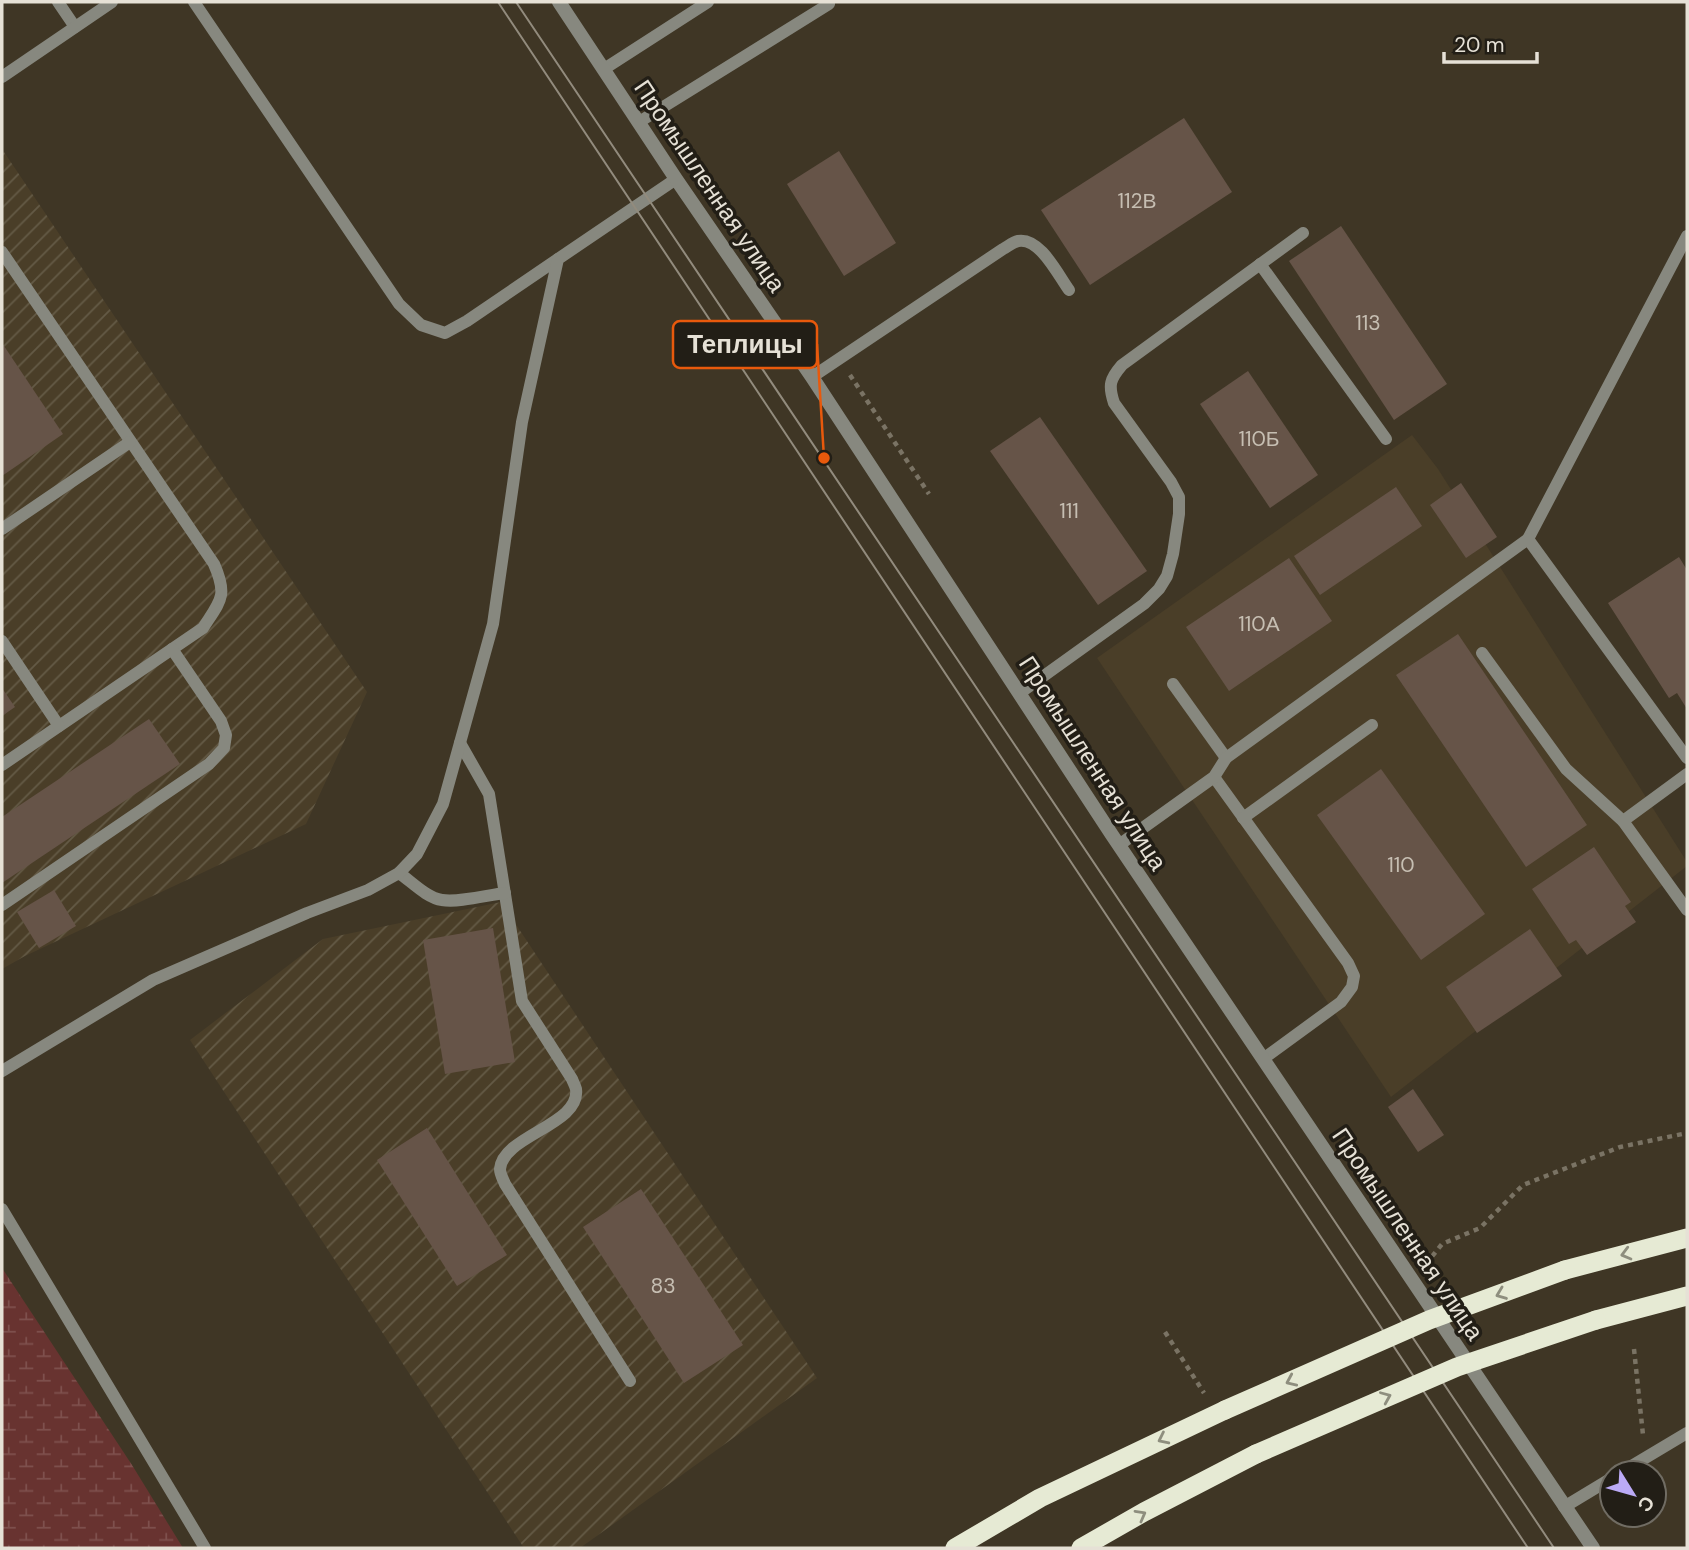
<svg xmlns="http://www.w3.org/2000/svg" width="1689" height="1550" font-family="'DM Sans',sans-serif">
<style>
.built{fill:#4a3e28}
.industrial{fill:url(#industrial-furrows)}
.wetland{fill:url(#wetland-marsh)}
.building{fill:#665448}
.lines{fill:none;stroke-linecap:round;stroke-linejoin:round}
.path{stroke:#7a7364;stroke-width:4.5;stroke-dasharray:5 5;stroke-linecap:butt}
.service{stroke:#87887f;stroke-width:12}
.tertiary{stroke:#87887f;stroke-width:14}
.trunk{stroke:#e6ead4;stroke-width:19}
.tram{stroke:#928b7d;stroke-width:2}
.trunk-bridge{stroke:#e6ead4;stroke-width:19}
.oneway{stroke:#8e8e7e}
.labels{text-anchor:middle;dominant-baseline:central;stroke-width:7;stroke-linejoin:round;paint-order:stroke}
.number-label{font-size:21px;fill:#c6beb2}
.street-label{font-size:24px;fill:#e6e1d6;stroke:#221e16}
.leader{fill:none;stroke:#e8590c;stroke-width:2.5}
.callout-dot{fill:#e8590c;stroke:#221e16;stroke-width:2.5}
.callout{fill:#221e16;stroke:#e8590c;stroke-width:2.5}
.callout-label{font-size:26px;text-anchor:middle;font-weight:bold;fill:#e6e1d6}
</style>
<defs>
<pattern id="industrial-furrows" width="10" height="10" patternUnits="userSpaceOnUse" patternTransform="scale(1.75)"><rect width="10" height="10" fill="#4a3e28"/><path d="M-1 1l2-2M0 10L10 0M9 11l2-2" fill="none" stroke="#645a46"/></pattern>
<pattern id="wetland-marsh" width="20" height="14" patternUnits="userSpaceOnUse" patternTransform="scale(1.75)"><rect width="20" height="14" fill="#683330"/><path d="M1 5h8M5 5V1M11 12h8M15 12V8" fill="none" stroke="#7e504d"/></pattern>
</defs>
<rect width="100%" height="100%" fill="#3f3625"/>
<path class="built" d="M1412 435 1438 469 1687 862V866L1391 1097 1097 658Z"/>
<g class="industrial">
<path d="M2 149 367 692 306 824 25 956 2 969Z"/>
<path d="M501 902 817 1378 580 1548H524L190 1040 323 939Z"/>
</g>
<path class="wetland" d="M2 1268 132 1465 183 1548H2Z"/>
<g class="building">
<path d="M1184 118 1232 192 1090 285 1041 210Z"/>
<path d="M839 151 896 243 844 276 787 184Z"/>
<path d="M1341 226 1447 384 1394 420 1289 261Z"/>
<path d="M2 343 63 434 2 476Z"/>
<path d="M1248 371 1318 475 1270 508 1200 404Z"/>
<path d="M1040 417 1147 571 1098 605 990 451Z"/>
<path d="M1461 483 1497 537 1466 558 1430 505Z"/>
<path d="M1396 487 1422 526 1320 595 1294 556Z"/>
<path d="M1679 557 1687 570V709L1677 693 1669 698 1608 603Z"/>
<path d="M1289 558 1332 621 1229 691 1186 627Z"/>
<path d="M1458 634 1587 825 1526 867 1396 675Z"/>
<path d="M2 688 15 707 2 716Z"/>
<path d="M149 719 180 764 2 883V817Z"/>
<path d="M1381 769 1485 914 1421 960 1317 815Z"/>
<path d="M1594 847 1631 902 1625 906 1636 922 1587 955 1576 940 1569 944 1532 889Z"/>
<path d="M54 890 76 926 39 948 17 912Z"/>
<path d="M493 928 515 1062 445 1074 423 940Z"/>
<path d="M1530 929 1562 976 1477 1033 1446 987Z"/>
<path d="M1413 1089 1444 1135 1418 1152 1388 1107Z"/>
<path d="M427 1128 507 1255 457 1286 377 1160Z"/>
<path d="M641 1189 743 1345 684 1383 583 1227Z"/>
</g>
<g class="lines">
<g class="path">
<path d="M850 375 929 494"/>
<path d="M1426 1264 1442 1244 1480 1228 1523 1185 1620 1147 1687 1133"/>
<path d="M1165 1332 1204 1393"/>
<path d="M1634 1349 1643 1435"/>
</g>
<g class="service">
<path d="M58 2 75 27"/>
<path d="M194 2 399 304 421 325 445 333 467 321 558 259"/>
<path d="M604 69 708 2"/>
<path d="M2 77 112 2"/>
<path d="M639 122 829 4"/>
<path d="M2 252 214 564C228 596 221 600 203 628L2 765"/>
<path d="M1260 264 1386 439"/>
<path d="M812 377 1003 249C1007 247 1013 242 1018 241 1040 237 1058 275 1069 290"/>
<path d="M2 529 130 442"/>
<path d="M1528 539 1687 236"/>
<path d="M2 641 59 726"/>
<path d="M1482 653 1566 769 1623 821"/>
<path d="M1173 684 1226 758"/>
<path d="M1020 693 1144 604 1159 589 1167 576 1173 554 1179 514V497L1171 482 1114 403C1108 385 1110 379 1122 365L1303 233"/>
<path d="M460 743 489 794 522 1001 572 1079C573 1082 575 1085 576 1089 581 1125 503 1135 500 1169 500 1174 503 1179 505 1184L630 1381"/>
<path d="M1687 774 1623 821 1687 910"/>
<path d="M1214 777 1348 963 1354 976 1352 987 1341 1002 1263 1059"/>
<path d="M1243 818 1372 725"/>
<path d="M1119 845 1214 777 1226 758 1528 539 1687 758"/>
<path d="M399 873C412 882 427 898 442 900 458 903 488 895 505 893"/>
<path d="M2 905 209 764 224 748 226 735 221 721 172 649"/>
<path d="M2 1071 153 980 307 913 368 890 399 873 417 854 443 804 493 624 522 422 558 259 676 179"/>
<path d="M2 1209 205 1548"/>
<path d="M1620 1473 1687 1433"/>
<path d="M1564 1507 1612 1478"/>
</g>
<path class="tertiary" d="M559 2 676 179 812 377 1112 835 1593 1548"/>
<g class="trunk">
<path d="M1565 1270 1687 1238"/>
<path d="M1596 1320 1687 1296"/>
<path d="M955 1548 1040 1498 1225 1410"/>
<path d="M1081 1548 1144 1512 1256 1454"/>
</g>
<g class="tram">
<path d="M498 2 1528 1548"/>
<path d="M516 2 1554 1548"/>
</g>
<g class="trunk-bridge">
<path d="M1225 1410 1429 1320 1565 1270"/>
<path d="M1256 1454 1457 1367 1596 1320"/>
</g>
</g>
<defs><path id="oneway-chevron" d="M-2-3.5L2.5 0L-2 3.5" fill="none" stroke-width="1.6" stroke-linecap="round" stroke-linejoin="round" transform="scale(1.75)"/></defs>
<g class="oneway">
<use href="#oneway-chevron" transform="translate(1626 1254) rotate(165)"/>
<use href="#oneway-chevron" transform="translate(1501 1294) rotate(159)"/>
<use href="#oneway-chevron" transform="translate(1291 1381) rotate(156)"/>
<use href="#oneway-chevron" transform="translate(1386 1397) rotate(-23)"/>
<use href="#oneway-chevron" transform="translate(1163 1439) rotate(154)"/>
<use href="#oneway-chevron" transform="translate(1141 1515) rotate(-29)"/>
</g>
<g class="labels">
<g class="number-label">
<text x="1137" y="201">112В</text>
<text x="1368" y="323">113</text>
<text x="1259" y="439">110Б</text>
<text x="1069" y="511">111</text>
<text x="1259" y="624">110А</text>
<text x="1401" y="865">110</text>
<text x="663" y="1286">83</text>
</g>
<g class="street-label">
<text transform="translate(710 186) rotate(56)">Промышленная улица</text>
<text transform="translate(1093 763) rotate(57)">Промышленная улица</text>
<text transform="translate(1408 1234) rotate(56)">Промышленная улица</text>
</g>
</g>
<path class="leader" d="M824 458L817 344"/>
<circle class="callout-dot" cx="824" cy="458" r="7"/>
<rect class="callout" x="673" y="321" width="144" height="47" rx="7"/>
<g class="callout-label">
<text x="745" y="353">Теплицы</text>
</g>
<rect width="1689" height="1550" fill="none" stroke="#e6e1d6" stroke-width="7"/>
<g transform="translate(1633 1494) rotate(127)"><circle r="33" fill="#221e16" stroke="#706c63" stroke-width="2"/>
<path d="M0-5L12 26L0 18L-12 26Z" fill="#bbaaf6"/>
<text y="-10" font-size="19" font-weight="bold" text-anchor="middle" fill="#e6e1d6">С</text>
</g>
<path d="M1444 52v10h93v-10" fill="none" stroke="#e6e1d6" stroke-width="3.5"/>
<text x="1454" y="52" font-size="21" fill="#e6e1d6" stroke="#221e16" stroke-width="5" paint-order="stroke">20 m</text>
</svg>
